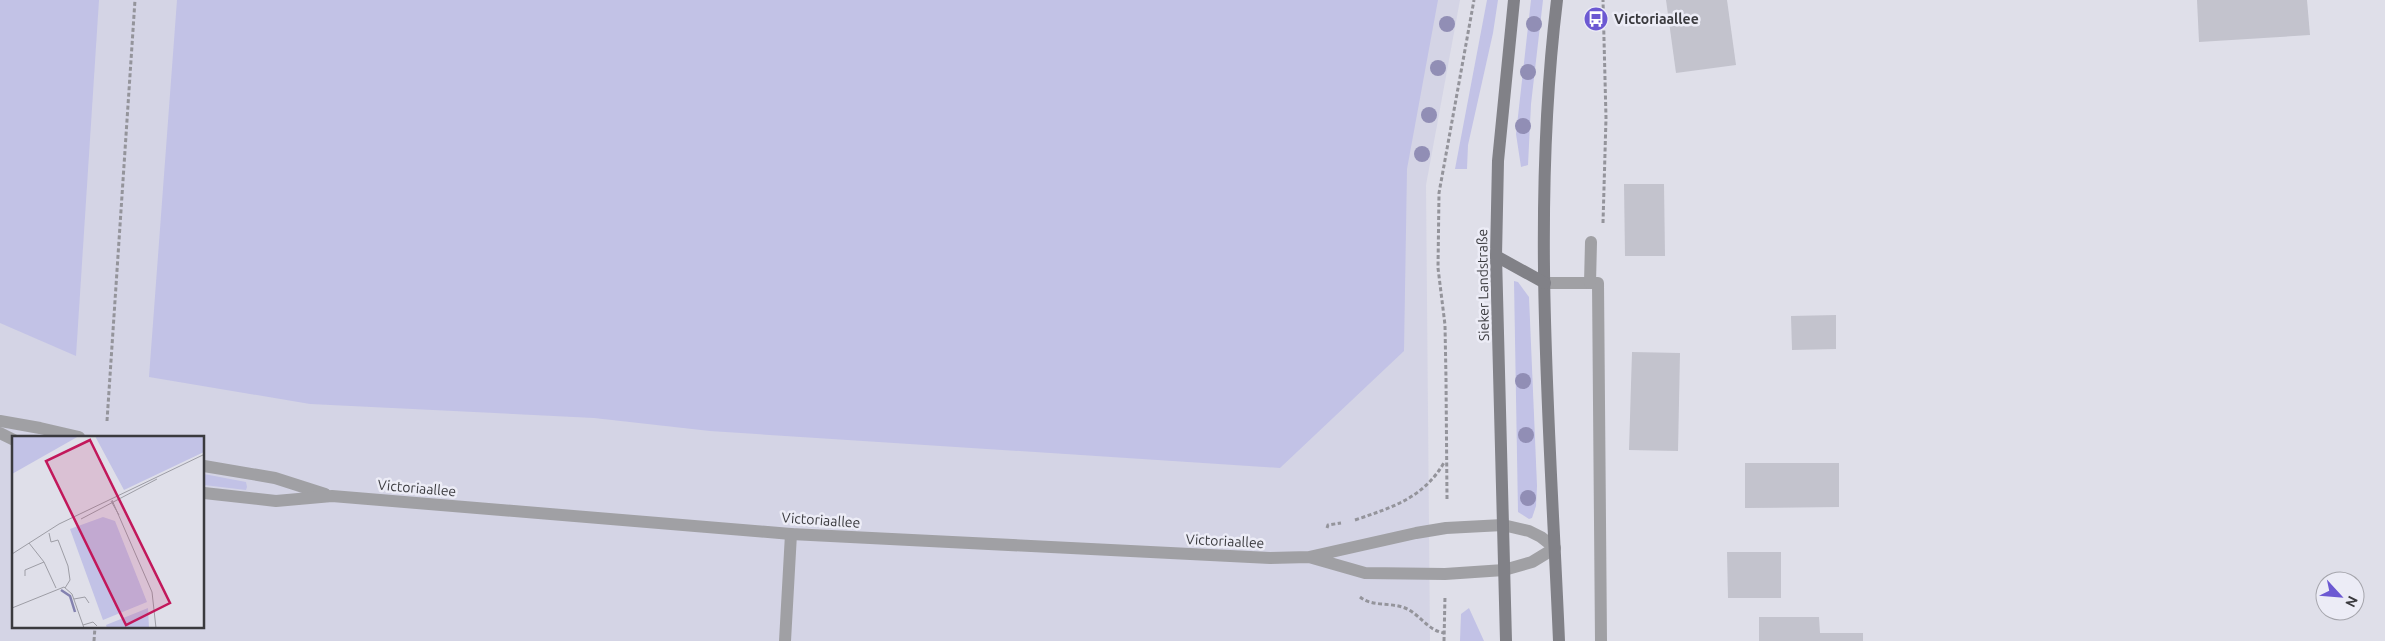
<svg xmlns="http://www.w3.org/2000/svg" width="2385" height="641" font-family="Ubuntu,sans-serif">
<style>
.built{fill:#d4d4e5;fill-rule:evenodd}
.green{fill:#c2c2e6}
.building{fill:#c3c3cd}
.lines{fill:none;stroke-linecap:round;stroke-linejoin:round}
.path{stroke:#94949b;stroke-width:3;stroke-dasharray:4 2.5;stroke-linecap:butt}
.service{stroke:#a0a0a4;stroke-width:12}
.minor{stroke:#a0a0a4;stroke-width:12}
.tertiary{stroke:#a0a0a4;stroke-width:12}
.secondary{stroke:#818187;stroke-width:12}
.tree{fill:#918eb5}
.labels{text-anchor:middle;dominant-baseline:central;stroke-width:5;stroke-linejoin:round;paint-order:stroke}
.poi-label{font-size:14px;font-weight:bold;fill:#3a3a3e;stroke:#ececf6;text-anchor:start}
.street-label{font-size:14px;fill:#3a3a3e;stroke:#ececf6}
.inset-river{fill:none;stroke:#8381af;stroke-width:2.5}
.inset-road{fill:none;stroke:#9d9da5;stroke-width:1}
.view{fill:#c2185b;fill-opacity:0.15;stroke:#c2185b;stroke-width:2.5}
.inset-edge{fill:none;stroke:#3a3a3e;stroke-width:2.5}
</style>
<rect width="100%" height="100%" fill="#dfdfe9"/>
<path class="built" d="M0 0H1460L1426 185 1430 641H0ZM14 437H204V627H14Z"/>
<g class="green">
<path d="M0 0H99L76 356 0 323Z"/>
<path d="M177 0H1438L1407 169 1404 351 1280 468 710 431 594 418 310 404 149 377Z"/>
<path d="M1487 0H1498L1493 33 1468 145 1467 169H1455Z"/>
<path d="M1531 0H1543L1531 104 1528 165 1521 167 1516 134Z"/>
<path d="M1514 281 1518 282 1529 297 1537 486 1536 506 1532 518 1529 519 1518 512Z"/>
<path d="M204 474 246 482 247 487 246 490 204 485Z"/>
<path d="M1469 608 1484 641H1460L1461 614Z"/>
</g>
<g class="building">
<path d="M1666 0H1727L1736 65 1676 73Z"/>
<path d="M2197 0H2307L2310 35 2199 42Z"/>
<path d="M1624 184H1664L1665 256H1625Z"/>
<path d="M1836 315V349L1792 350 1791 316Z"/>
<path d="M1632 352 1680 353 1678 451 1629 450Z"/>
<path d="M1745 463H1839V507L1745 508Z"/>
<path d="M1727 552H1781V598H1728Z"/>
<path d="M1759 617H1819L1820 633H1863V641H1759Z"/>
</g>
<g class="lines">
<g class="path">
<path d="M1603 223 1606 118 1603 0"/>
<path d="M107 421 135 0"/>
<path d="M1447 499 1446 379 1445 325 1438 268 1439 193 1474 0"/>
<path d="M1355 520C1393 507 1424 498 1445 461"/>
<path d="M1327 528 1328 525 1341 523"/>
<path d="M1360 597C1372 607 1390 602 1405 608 1420 614 1427 630 1444 633"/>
<path d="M94 641 95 627"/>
<path d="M1444 641 1445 596"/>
</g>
<g class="service">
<path d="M1545 283H1598L1601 641"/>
<path d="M1590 283 1591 242"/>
</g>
<path class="minor" d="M785 641 791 534"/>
<g class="tertiary">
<path d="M0 421 40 428 79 437"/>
<path d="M0 433 14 440"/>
<path d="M204 466 275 478 325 494"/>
<path d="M204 493 276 501 332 496 791 534 1270 558 1309 557 1416 533 1446 528 1503 525 1529 531 1541 537 1555 548 1532 562 1504 570 1445 574 1365 573 1309 557"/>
</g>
<g class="secondary">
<path d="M1557 0C1531 212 1550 428 1559 641"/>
<path d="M1496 256 1545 283"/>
<path d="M1506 641 1496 256 1498 161 1514 0"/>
</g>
</g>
<g class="tree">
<circle cx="1447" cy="24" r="8"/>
<circle cx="1534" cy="24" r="8"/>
<circle cx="1438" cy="68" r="8"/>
<circle cx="1528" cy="72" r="8"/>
<circle cx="1429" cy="115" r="8"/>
<circle cx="1523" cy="126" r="8"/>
<circle cx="1422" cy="154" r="8"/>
<circle cx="1523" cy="381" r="8"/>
<circle cx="1526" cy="435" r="8"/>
<circle cx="1528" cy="498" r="8"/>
</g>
<defs>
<symbol id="bus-disc" viewBox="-11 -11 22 22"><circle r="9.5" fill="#6c59d2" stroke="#ececf6"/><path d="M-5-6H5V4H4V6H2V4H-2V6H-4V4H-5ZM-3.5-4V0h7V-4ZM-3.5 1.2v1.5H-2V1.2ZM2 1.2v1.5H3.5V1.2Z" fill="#fff"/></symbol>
</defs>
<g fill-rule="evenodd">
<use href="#bus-disc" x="1582" y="5" width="28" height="28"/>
</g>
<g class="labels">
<g class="poi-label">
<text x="1614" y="19">Victoriaallee</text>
</g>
<g class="street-label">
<text transform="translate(1483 285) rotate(-91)">Sieker Landstraße</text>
<text transform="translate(417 488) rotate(5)">Victoriaallee</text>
<text transform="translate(821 520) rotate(4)">Victoriaallee</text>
<text transform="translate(1225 541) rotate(3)">Victoriaallee</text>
</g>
</g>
<g transform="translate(12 436)">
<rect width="192" height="192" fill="#dfdfe9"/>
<path d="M0 0H67L0 38ZM83 0H192V16L112 54ZM91 81 103 85 135 166 91 184 58 93ZM136 172 137 192H95L94 189Z" fill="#c2c2e6"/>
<path class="inset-river" d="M49 154 58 160 63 176"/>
<path class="inset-road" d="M100 64 140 156 144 192M99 65 107 79M69 83 145 43M37 97 39 106 46 104 56 130 58 144 53 152M17 107 32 126 44 152M0 118 47 88 193 18M13 140V134L32 126M62 163 73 161 77 167M0 172 52 151 60 158 72 192M71 189 81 186 85 190"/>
<path class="view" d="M78 4 158 167 114 189 34 25Z"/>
<rect width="192" height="192" class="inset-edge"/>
</g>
<g transform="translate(2340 596) rotate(116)"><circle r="24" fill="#ececf6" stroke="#a5a5ac"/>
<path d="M0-4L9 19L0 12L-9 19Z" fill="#6c59d2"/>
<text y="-8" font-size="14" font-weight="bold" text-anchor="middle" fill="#3a3a3e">N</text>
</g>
</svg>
